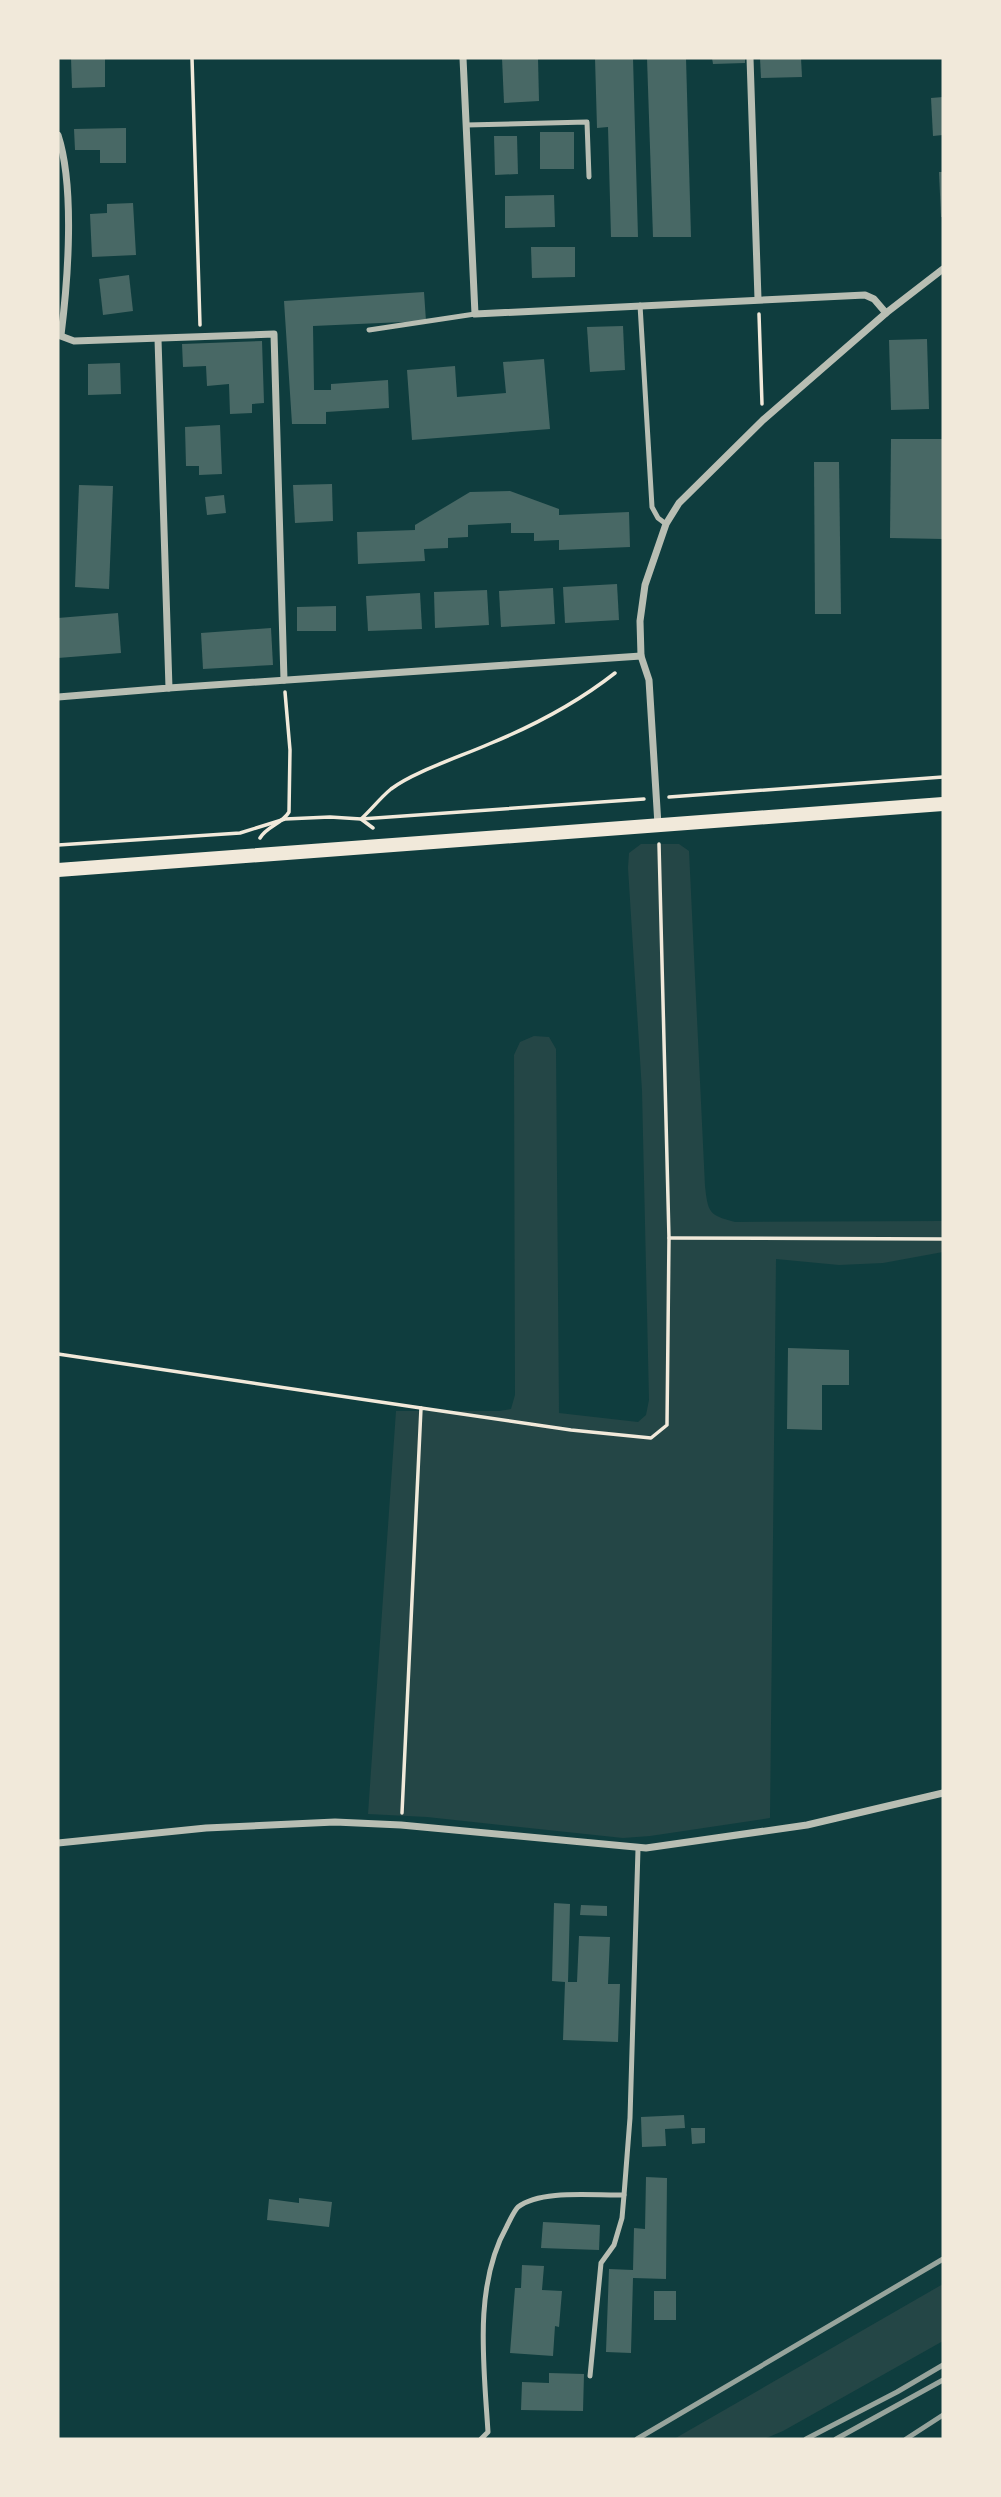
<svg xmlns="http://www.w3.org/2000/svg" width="1001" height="2497" font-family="Manrope,sans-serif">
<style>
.green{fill:#244646}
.building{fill:#486865}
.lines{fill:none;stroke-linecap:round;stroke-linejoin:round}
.path{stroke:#f1e9da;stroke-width:3.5}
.service{stroke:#b8beb3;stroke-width:5}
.minor{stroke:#b8beb3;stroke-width:7}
.secondary{stroke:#f1e9da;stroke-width:14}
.rail{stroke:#97a49c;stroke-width:5}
</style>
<rect width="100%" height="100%" fill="#0f3d3e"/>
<g class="green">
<path d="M641 844H679L689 851 705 1186C708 1213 709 1215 735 1222L943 1221V1252L883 1263 839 1265 776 1259 770 1818 650 1836 623 1838 427 1817 368 1814 396 1411H499L511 1409 515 1395 514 1055 520 1042 534 1036 549 1037 556 1049 559 1413 638 1422 646 1415 649 1400 642 1091 628 868 629 853Z"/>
<path d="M943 2284V2341L783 2431 764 2439H674Z"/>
</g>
<g class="building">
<path d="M71 58H105V87L72 88Z"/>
<path d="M502 58H538L539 101 504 103Z"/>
<path d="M595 58H633L638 237H611L608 127 597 128Z"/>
<path d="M647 58H686L691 237H653Z"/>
<path d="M712 58H745V63L713 64Z"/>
<path d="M760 58H801L802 77 761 78Z"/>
<path d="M943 97V135L933 136 931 98Z"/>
<path d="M126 128V163H100V150H75L74 129Z"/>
<rect x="540" y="132" width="34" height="37"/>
<path d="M494 136H517L518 174 495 175Z"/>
<path d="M939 172H943V217H941Z"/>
<path d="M554 195 555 227 505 228V196Z"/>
<path d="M133 203 136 255 92 257 90 214 107 213V204Z"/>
<path d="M531 247H575V277L532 278Z"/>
<path d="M129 275 133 311 103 315 99 279Z"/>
<path d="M424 292 426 321 313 326 314 390H331V384L388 380 389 408 326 412V424H292L284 301Z"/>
<path d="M623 326 625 370 590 372 587 327Z"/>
<path d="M927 339 929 409 891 410 889 340Z"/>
<path d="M262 341 264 403 252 404V413L230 414 229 384 207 386 206 366 183 367 182 344Z"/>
<path d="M544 359 550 429 412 440 407 370 455 366 457 397 506 393 503 362Z"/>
<path d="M120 363 121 394 88 395V364Z"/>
<path d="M220 425 222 474 199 475V466H186L185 427Z"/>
<path d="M891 439H943V539L890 538Z"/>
<path d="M814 462H839L841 614H815Z"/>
<path d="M332 484 333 521 295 523 293 485Z"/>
<path d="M79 485 113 486 109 589 75 587Z"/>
<path d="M510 491 559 509V515L629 512 630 547 559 550V540L534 541V533H511V523L468 525V537L448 538V548L424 549 425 561 358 564 357 532 415 530V525L470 492Z"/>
<path d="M224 495 226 513 207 515 205 497Z"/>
<path d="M617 584 619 620 565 623 563 587Z"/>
<path d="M553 588 555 624 501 627 499 591Z"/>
<path d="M487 590 489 625 435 628 434 592Z"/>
<path d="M420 593 422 629 368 631 366 596Z"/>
<path d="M336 606V631H297V607Z"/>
<path d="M118 613 121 653 58 658V618Z"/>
<path d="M271 628 273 665 203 669 201 633Z"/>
<path d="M788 1348 849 1350V1385H822V1430L787 1429Z"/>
<path d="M554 1903 570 1904 568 1982H577L579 1936 610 1937 608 1984H620L618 2042 563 2040 565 1982 552 1981Z"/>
<path d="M581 1905 607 1906V1916L580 1915Z"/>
<path d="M684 2115 685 2128 665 2129 666 2146 642 2147 641 2117Z"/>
<path d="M691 2128H705V2143L692 2144Z"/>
<path d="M646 2177 667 2178 666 2279 633 2278 631 2353 606 2352 609 2269 633 2270 634 2228 645 2229Z"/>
<path d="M299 2198 332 2202 329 2227 267 2220 269 2199 299 2203Z"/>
<path d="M543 2222 600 2225 599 2250 541 2248Z"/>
<path d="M522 2265 544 2266 542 2290 562 2291 559 2327 555 2326 553 2356 510 2353 515 2288H521Z"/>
<rect x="654" y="2291" width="22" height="29"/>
<path d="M549 2373 584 2374 583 2411 521 2410 522 2382 549 2383Z"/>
</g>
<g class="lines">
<g class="path">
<path d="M192 58 200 325"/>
<path d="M759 314 762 404"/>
<path d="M669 797 943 777"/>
<path d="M373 828 361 819C371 810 380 798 391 789 413 772 462 756 489 744 533 726 578 702 615 673"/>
<path d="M260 838C267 826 282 824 289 812L290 750 285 692"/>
<path d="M58 845 240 833 285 819 330 817 361 819 644 799"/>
<path d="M669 1238 943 1239"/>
<path d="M58 1354 421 1408"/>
<path d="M402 1813 421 1408 571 1430 651 1438 667 1425 669 1238 659 844"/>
</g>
<g class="service">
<path d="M466 125 587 122 589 177"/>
<path d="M640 305 652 507 658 518 666 524"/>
<path d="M369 330 475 314"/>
<path d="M590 2376 601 2263 614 2245 622 2218 624 2195"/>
<path d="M481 2439 488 2432C484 2366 473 2286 507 2226 510 2220 514 2211 518 2207 541 2189 596 2196 624 2195L630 2118 638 1849"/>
</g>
<g class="minor">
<path d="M463 58 475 314 865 295 874 299 886 313"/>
<path d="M750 58 758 299"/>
<path d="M58 135C75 187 68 280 61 335"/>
<path d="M58 335 74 341 274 334 284 680"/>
<path d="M169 688 641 656"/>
<path d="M58 697 169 688 158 339"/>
<path d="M658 825 649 680 641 656 640 621 645 585 666 524 679 503 763 420 886 313 943 269"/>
<path d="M58 1843 206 1828 335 1822 401 1825 646 1848 807 1825 943 1793"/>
</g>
<path class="secondary" d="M58 870 943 804"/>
<g class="rail">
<path d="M637 2439 943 2259"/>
<path d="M806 2439 897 2392 943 2365"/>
<path d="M836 2439 943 2380"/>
<path d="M906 2439 943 2415"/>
</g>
</g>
<rect width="1001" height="2497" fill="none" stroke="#f1e9da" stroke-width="119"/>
</svg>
